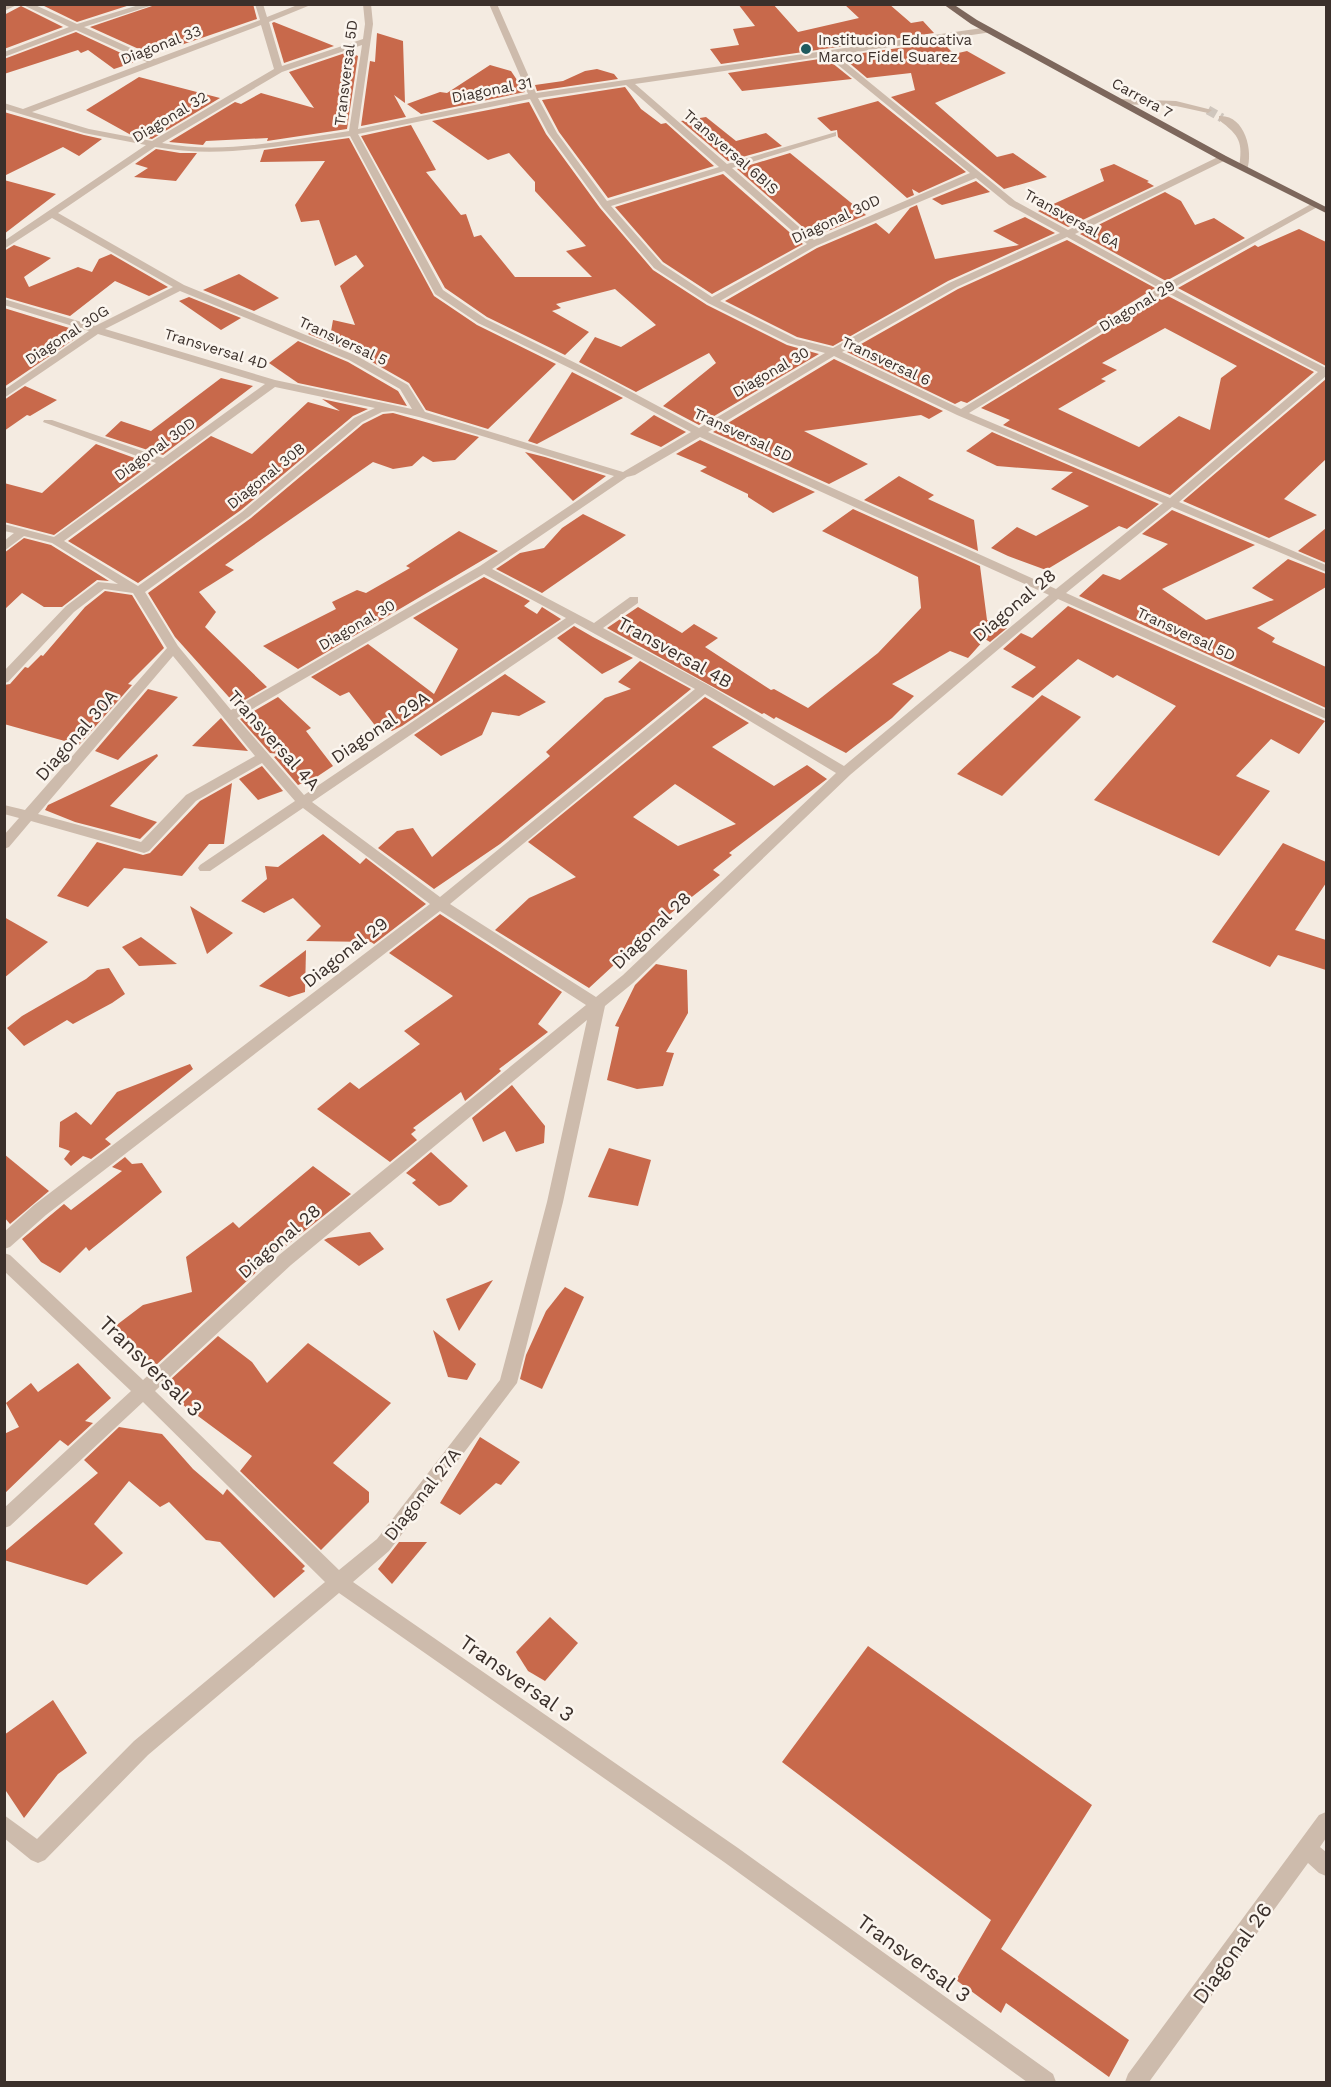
<svg xmlns="http://www.w3.org/2000/svg" width="1331" height="2087" font-family="'Work Sans',sans-serif">
<style>
.building{fill:#c8694b;fill-rule:evenodd}
.lines{fill:none;stroke-linecap:round;stroke-linejoin:round}
.minor-tunnel{stroke:#cfc6bd;stroke-width:9;stroke-dasharray:9 4.5;stroke-linecap:butt}
.minor{fill:#cdbbac;fill-rule:evenodd}
.major{fill:#7d675c;fill-rule:evenodd}
.poi-dot{fill:#1f5a5e;stroke:#fbf5ee;stroke-width:2}
.labels{text-anchor:middle;dominant-baseline:central;stroke-width:5;stroke-linejoin:round;paint-order:stroke}
.far-poi-label{font-size:15px;fill:#3b302b;stroke:#fbf5ee;text-anchor:start}
.far-street-label{font-size:15px;fill:#3b302b;stroke:#fbf5ee}
.street-label{font-size:18px;fill:#3b302b;stroke:#fbf5ee}
.near-street-label{font-size:21px;fill:#3b302b;stroke:#fbf5ee}
</style>
<rect width="100%" height="100%" fill="#f4ebe1"/>
<g class="building">
<path d="M40 4H133L77 22Z"/>
<path d="M158 4H253L257 19 152 55 90 27Z"/>
<path d="M738 4H773L798 32 859 18 844 4H889L911 23 923 21 934 33 721 64 710 49 739 45 733 29 755 26Z"/>
<path d="M21 6 63 27 4 49V15Z"/>
<path d="M274 22 334 46 284 63 272 23Z"/>
<path d="M76 32 138 61 114 69 88 50 81 53 78 50 4 74V59Z"/>
<path d="M377 33 403 41 405 103 394 95 406 117 361 126 370 61 375 62Z"/>
<path d="M942 42 954 54 967 51 1006 73 935 103 997 157 1013 153 1047 177 1004 189 891 97 915 90 911 73 867 78 841 56Z"/>
<path d="M348 52 358 56 347 129 267 141 268 138 206 141 203 145 169 142 235 102 241 104 261 93 314 108 289 72Z"/>
<path d="M826 58 852 79 742 91 728 73Z"/>
<path d="M490 65 511 71 525 92 421 114 407 104 440 92 447 93Z"/>
<path d="M597 69 614 74 618 79 537 91 535 85 563 81 585 71Z"/>
<path d="M139 77 220 98 152 139 131 135 86 110Z"/>
<path d="M625 87 641 109 661 124 666 123 714 166 608 198 559 132 542 100Z"/>
<path d="M878 101 966 172 919 193 912 189 914 195 907 198 838 137 837 130 831 131 817 118Z"/>
<path d="M529 102 546 134 600 208 653 270 707 305 787 345 819 354 699 425 663 406 716 363 709 353 636 392 579 362 595 337 621 347 656 325 615 289 556 304 561 308 552 311 589 332 565 355 487 317 445 288 361 136 411 125 436 170 426 172 461 215 466 214 474 237 481 235 515 277H592L566 251 586 246 535 191V182L509 153 488 160 432 121Z"/>
<path d="M4 112 84 135 102 139 79 156 63 147 4 176Z"/>
<path d="M706 117 736 141 766 133 782 146 728 161 681 121Z"/>
<path d="M349 138 434 296 477 325 556 364 488 429 426 410 409 383 358 354 308 334 319 326 330 337 333 320 355 325 340 286 364 266 356 255 335 266 319 220 301 222 295 205 325 161 260 162 264 150Z"/>
<path d="M156 149 180 153H197L176 181 134 177 148 168 135 164Z"/>
<path d="M790 153 866 215 814 237 737 169Z"/>
<path d="M1114 164 1149 181 1147 182 1154 186 1068 227 1038 211 1104 181 1100 169Z"/>
<path d="M723 174 803 244 712 294 663 262 615 207Z"/>
<path d="M4 180 56 194 4 234Z"/>
<path d="M976 181 990 192 942 205 932 199Z"/>
<path d="M1165 192 1181 201 1195 225 1214 218 1245 238 1166 281 1080 234Z"/>
<path d="M917 205 935 259 1019 245 993 231 1025 217 1055 233 948 281 833 346 797 337 725 301 817 248 876 223 889 234 910 208Z"/>
<path d="M1299 229 1326 242V366L1178 288 1255 245 1258 247Z"/>
<path d="M1067 240 1155 288 967 403 961 401 955 404 847 352 958 289Z"/>
<path d="M14 245 51 258 24 277 29 287 78 267 92 272 99 259 111 254 168 287 149 296 115 281 70 316 4 297V251Z"/>
<path d="M239 274 279 298 254 311 203 290Z"/>
<path d="M1166 295 1314 372 1170 495 1003 425 1010 420 981 408ZM1165 328 1237 366 1221 378 1210 430 1179 416 1139 447 1058 409 1106 381 1101 379 1117 370 1102 363Z"/>
<path d="M189 297 241 318 221 330 179 301Z"/>
<path d="M4 308 79 331 72 337 76 338 4 387Z"/>
<path d="M298 341 348 362 398 391 407 406 298 383 269 363Z"/>
<path d="M834 359 943 411 929 419 921 415 804 431 868 464 829 484 713 432Z"/>
<path d="M572 372 623 398 537 444 528 441Z"/>
<path d="M221 378 253 386 163 455 105 436 121 421 151 431Z"/>
<path d="M1326 379V459L1284 499 1317 515 1269 538 1183 501Z"/>
<path d="M25 386 57 400 30 416 27 415 4 431V400Z"/>
<path d="M322 399 368 409 353 416 241 510 138 583 68 541 211 436 252 454 308 402 340 411Z"/>
<path d="M393 413 479 437 455 460 433 462 423 456 412 466 393 469 373 462 225 565 234 570 199 592 216 612 205 627 267 687 236 705 175 637 148 593 251 518 363 424 383 414Z"/>
<path d="M654 415 686 432 661 447 630 434Z"/>
<path d="M992 432 1159 504 1127 529 1119 526 1046 570 1008 556 991 548 1017 527 1036 536 1089 506 1051 489 1073 472 997 466 966 451Z"/>
<path d="M700 440 815 492 773 513 748 497V494L700 471 707 467 676 454Z"/>
<path d="M96 444 151 464 54 535 4 522V483L42 493Z"/>
<path d="M525 452 545 457 606 476 573 501Z"/>
<path d="M899 476 934 495 928 499 974 520 978 551 864 500Z"/>
<path d="M853 509 980 566 987 620 1007 628 990 642 985 639 968 658 950 651 892 684 914 696 892 718 846 753 776 717 774 719 764 713 762 714 607 628 638 607 682 633 694 624 718 638 705 647 771 690 774 689 808 708 878 653 921 608 918 577 822 531Z"/>
<path d="M1172 510 1255 545 1162 589 1206 620 1274 600 1252 588 1288 559 1326 574V587L1257 628 1275 638 1272 642 1326 667V708L1079 596 1103 574 1120 580 1168 544 1142 534Z"/>
<path d="M583 514 626 535 542 593 496 569 520 553 544 548 562 528Z"/>
<path d="M1326 528V563L1298 551Z"/>
<path d="M459 531 498 551 298 669 263 646 336 609 332 602 357 590 366 593 410 568 406 566Z"/>
<path d="M24 538 51 545 109 581 97 580 62 607H44L22 593 4 610V553Z"/>
<path d="M484 577 530 601 524 606 537 614 542 607 561 619 402 726 392 731 377 728 349 692 340 696 311 677 368 644 434 694 458 649 413 618Z"/>
<path d="M105 591 132 595 164 648 128 684 132 685 79 745 4 724V685L10 684 25 667 28 668 41 655 43 656 85 607Z"/>
<path d="M1068 606 1325 721 1299 754 1271 739 1236 776 1270 791 1219 856 1094 800 1176 706 1117 675 1113 678 1078 659 1033 698 1011 687 1036 667 1003 649 1021 633 1032 638Z"/>
<path d="M574 626 593 637 633 658 602 674 557 638Z"/>
<path d="M640 661 691 689 500 844 434 889 378 848 397 831 413 828 432 857 550 756 546 752 605 698 631 689 618 682Z"/>
<path d="M505 674 546 702 519 716 492 712 482 735 441 756 414 735Z"/>
<path d="M148 689 178 697 118 760 95 751Z"/>
<path d="M1042 695 1081 717 1002 796 957 774Z"/>
<path d="M278 697 311 728 306 731 333 766 315 778 298 785 274 757 280 754 270 753 240 719Z"/>
<path d="M705 697 749 723 712 747 774 786 807 765 827 779 729 853 732 855 713 870 720 875 666 917 589 988 495 930 529 898 576 877 528 842ZM675 784 736 824 678 846 633 817Z"/>
<path d="M221 718 248 751 192 746Z"/>
<path d="M157 754 158 756 110 806 157 822 140 839 75 822 45 810 48 805Z"/>
<path d="M262 766 283 791 258 800 239 779Z"/>
<path d="M232 783 224 844H209L182 876 124 868 88 907 57 896 97 842 143 855 150 853 200 801Z"/>
<path d="M323 834 360 864 366 858 426 904 374 944 371 942 306 941 321 926 293 898 264 913 241 901 267 879 265 866 278 867Z"/>
<path d="M1283 843 1326 862V883L1295 930 1326 940V970L1278 955 1270 967 1212 942Z"/>
<path d="M190 906 233 933 207 954Z"/>
<path d="M440 914 562 992 538 1024 548 1032 499 1069 501 1071 465 1101 461 1092 413 1128 416 1130 411 1134 417 1140 390 1162 317 1109 350 1082 359 1089 420 1044 404 1031 453 996 389 953Z"/>
<path d="M4 917 48 942 4 978Z"/>
<path d="M141 937 177 964 139 966 122 947Z"/>
<path d="M306 950 305 992 289 997 259 986Z"/>
<path d="M656 964 687 970 688 1013 666 1052 674 1053 663 1086 637 1089 607 1080 619 1027 615 1026 635 985Z"/>
<path d="M109 968 125 994 112 1003 73 1024 67 1020 24 1046 7 1028 22 1016 86 979 97 970Z"/>
<path d="M190 1064 193 1069 105 1139 111 1144 91 1159 83 1156 71 1166 64 1159 70 1151 59 1147 60 1122 76 1112 91 1125 117 1092Z"/>
<path d="M512 1085 545 1126 544 1143 516 1152 505 1131 483 1142 472 1118Z"/>
<path d="M609 1148 651 1160 638 1206 588 1197Z"/>
<path d="M431 1152 468 1186 451 1202 439 1206 412 1183 416 1180 406 1173Z"/>
<path d="M4 1154 49 1191 10 1224 4 1217Z"/>
<path d="M125 1157 132 1164 142 1163 162 1192 89 1251 86 1247 60 1273 41 1262 22 1239 64 1204 71 1210 122 1171 112 1167Z"/>
<path d="M313 1166 351 1194 277 1253 155 1366 114 1327 143 1305 192 1292 186 1257 233 1222 239 1228Z"/>
<path d="M370 1232 384 1249 359 1266 324 1240 328 1238Z"/>
<path d="M493 1280 459 1331 446 1299Z"/>
<path d="M565 1287 584 1297 542 1389 520 1379 526 1355 546 1311Z"/>
<path d="M433 1330 476 1364 467 1380 448 1377Z"/>
<path d="M218 1336 252 1362 267 1383 308 1343 391 1403 333 1463 369 1492V1502L321 1550 240 1471 252 1456 175 1399 183 1392 170 1380Z"/>
<path d="M78 1363 111 1398 85 1421 93 1423 68 1446 60 1440 4 1494V1434L19 1427 6 1403 31 1383 38 1392Z"/>
<path d="M119 1427 162 1434 193 1469 223 1495 227 1489 305 1566 302 1569 305 1571 274 1598 220 1542 206 1540 169 1502 160 1507 129 1481 94 1524 123 1553 87 1585 4 1560V1552L98 1473 84 1460Z"/>
<path d="M480 1437 520 1462 501 1485 496 1483 460 1515 440 1503Z"/>
<path d="M399 1542H427L392 1584 378 1569Z"/>
<path d="M550 1617 578 1643 545 1681 528 1671 516 1652Z"/>
<path d="M868 1646 1092 1805 1001 1949 1129 2040 1109 2077 1006 2003 1001 2013 956 1980 991 1920 782 1762Z"/>
<path d="M53 1700 87 1753 58 1774 24 1818 4 1788V1735Z"/>
</g>
<g class="lines">
<path class="minor-tunnel" d="M1208 110 1222 118"/>
<g class="minor">
<path d="M7 4H19L4 11V6Z"/>
<path d="M21 4H33L77 24 142 4H156L84 27 155 59 260 20 255 4H263L267 17 300 4H313L269 22 282 66 363 39 365 24 363 4H371L373 24 358 129 528 94 489 4H497L536 93 989 27 993 30 992 32 836 55 1015 201 1068 230 1220 156H1226V160L1075 234 1166 284 1313 203 1321 205 1173 288 1246 328 1326 368V376L1179 502 1326 565V572L1172 507 1066 593 1326 710V719L1058 599 850 775 633 983 605 1006 563 1202 517 1383 389 1551 353 1582 738 1848 1053 2074 1056 2082H1027L724 1862 339 1593 148 1755 45 1860 38 1863 31 1860 4 1838V1815L37 1839 134 1741 325 1582 143 1402 10 1526 4 1528V1508L131 1391 4 1271V1253L10 1255 143 1380 279 1255 586 1005 440 911 46 1215 10 1247 4 1249V1232L34 1205 430 904 303 808 210 871H200L198 868 200 865 295 801 262 763 196 801 149 851 144 853 31 821 9 847 4 849V835L19 818 4 814V805L25 810 167 648 133 593 104 589 74 612 8 682 4 683V671L66 606 98 582 118 584 52 543 24 536 4 551V541L14 533 4 531V524L54 537 156 463 43 422 44 420H52L163 458 265 384 98 334 4 398V390L89 331 4 305V299L95 326 173 287 52 218 4 249V241L146 145 84 133 4 109V103L23 109 147 62 76 30 4 57V52L69 27ZM261 25 274 69 152 141 89 129 32 112ZM362 45 349 131C287 140 224 155 162 143L282 72ZM827 56 970 173 814 240 732 168 836 136V132L727 164 635 84ZM626 85 719 167 607 201 557 133 538 98ZM530 99 548 133 602 207 654 268 708 303 788 343 825 353 699 428 600 375 486 319 443 290 358 134ZM350 136 435 294 478 323 592 379 691 432 623 472 425 412 408 385 357 356 184 285 58 213 155 147C221 159 285 145 350 136ZM724 171 807 244 712 297 662 264 611 206ZM976 178 1009 205 1060 233 949 283 833 348 796 339 720 301 816 246ZM1067 237 1159 288 961 409 842 352 957 287ZM180 291 349 360 400 389 412 409 275 380 105 329ZM1166 292 1318 372 1170 498 969 413ZM834 356 957 415 1163 503 1056 589 708 432ZM275 387 375 408 354 418 242 512 138 586 64 541ZM393 411 419 417 614 476 480 566 231 710 178 646 145 592 250 516 362 422 382 412ZM700 437 1049 595 844 766 708 685 603 628 638 603V597H630L594 623 492 569 627 477 635 475ZM484 574 566 618 304 795 237 718ZM575 623 695 689 440 897 312 802ZM173 656 255 756 186 795 141 842 38 814ZM705 694 836 773 623 975 596 997 450 904ZM587 1020 547 1202 500 1380 377 1539 339 1570 155 1391 291 1265Z"/>
<path d="M1121 99 1176 101 1212 110 1208 113 1176 106 1118 104V100Z"/>
<path d="M1219 116C1244 114 1254 150 1247 170L1239 168C1243 142 1240 136 1219 120Z"/>
<path d="M1326 1812V1838L1320 1847 1326 1852V1876L1319 1873 1308 1863 1149 2082H1125L1128 2074 1319 1815Z"/>
</g>
<path class="major" d="M943 4H953L977 20 1226 156 1326 207V213L1220 160 971 24Z"/>
</g>
<circle class="poi-dot" cx="806" cy="49" r="6"/>
<g class="labels">
<g class="far-poi-label">
<text x="818" y="40">Institucion Educativa<tspan x="818" dy="17">Marco Fidel Suarez</tspan></text>
</g>
<g class="far-street-label">
<text transform="translate(161 45) rotate(-21)">Diagonal 33</text>
<text transform="translate(346 73) rotate(-83)">Transversal 5D</text>
<text transform="translate(492 90) rotate(-11)">Diagonal 31</text>
<text transform="translate(1142 98) rotate(29)">Carrera 7</text>
<text transform="translate(170 117) rotate(-31)">Diagonal 32</text>
<text transform="translate(731 152) rotate(41)">Transversal 6BIS</text>
<text transform="translate(836 219) rotate(-25)">Diagonal 30D</text>
<text transform="translate(1072 219) rotate(29)">Transversal 6A</text>
<text transform="translate(1137 306) rotate(-31)">Diagonal 29</text>
<text transform="translate(67 335) rotate(-33)">Diagonal 30G</text>
<text transform="translate(343 341) rotate(25)">Transversal 5</text>
<text transform="translate(216 349) rotate(17)">Transversal 4D</text>
<text transform="translate(886 361) rotate(25)">Transversal 6</text>
<text transform="translate(771 372) rotate(-30)">Diagonal 30</text>
<text transform="translate(743 435) rotate(25)">Transversal 5D</text>
<text transform="translate(155 449) rotate(-36)">Diagonal 30D</text>
<text transform="translate(266 476) rotate(-39)">Diagonal 30B</text>
<text transform="translate(357 625) rotate(-30)">Diagonal 30</text>
<text transform="translate(1186 634) rotate(25)">Transversal 5D</text>
</g>
<g class="street-label">
<text transform="translate(1014 605) rotate(-40)">Diagonal 28</text>
<text transform="translate(675 652) rotate(29)">Transversal 4B</text>
<text transform="translate(380 727) rotate(-34)">Diagonal 29A</text>
<text transform="translate(76 735) rotate(-49)">Diagonal 30A</text>
<text transform="translate(274 740) rotate(48)">Transversal 4A</text>
<text transform="translate(651 930) rotate(-44)">Diagonal 28</text>
<text transform="translate(345 952) rotate(-38)">Diagonal 29</text>
<text transform="translate(279 1241) rotate(-41)">Diagonal 28</text>
<text transform="translate(422 1494) rotate(-52)">Diagonal 27A</text>
</g>
<g class="near-street-label">
<text transform="translate(151 1366) rotate(44)">Transversal 3</text>
<text transform="translate(517 1678) rotate(35)">Transversal 3</text>
<text transform="translate(1232 1953) rotate(-54)">Diagonal 26</text>
<text transform="translate(914 1958) rotate(36)">Transversal 3</text>
</g>
</g>
<rect width="1331" height="2087" fill="none" stroke="#3b302b" stroke-width="12"/>
</svg>
